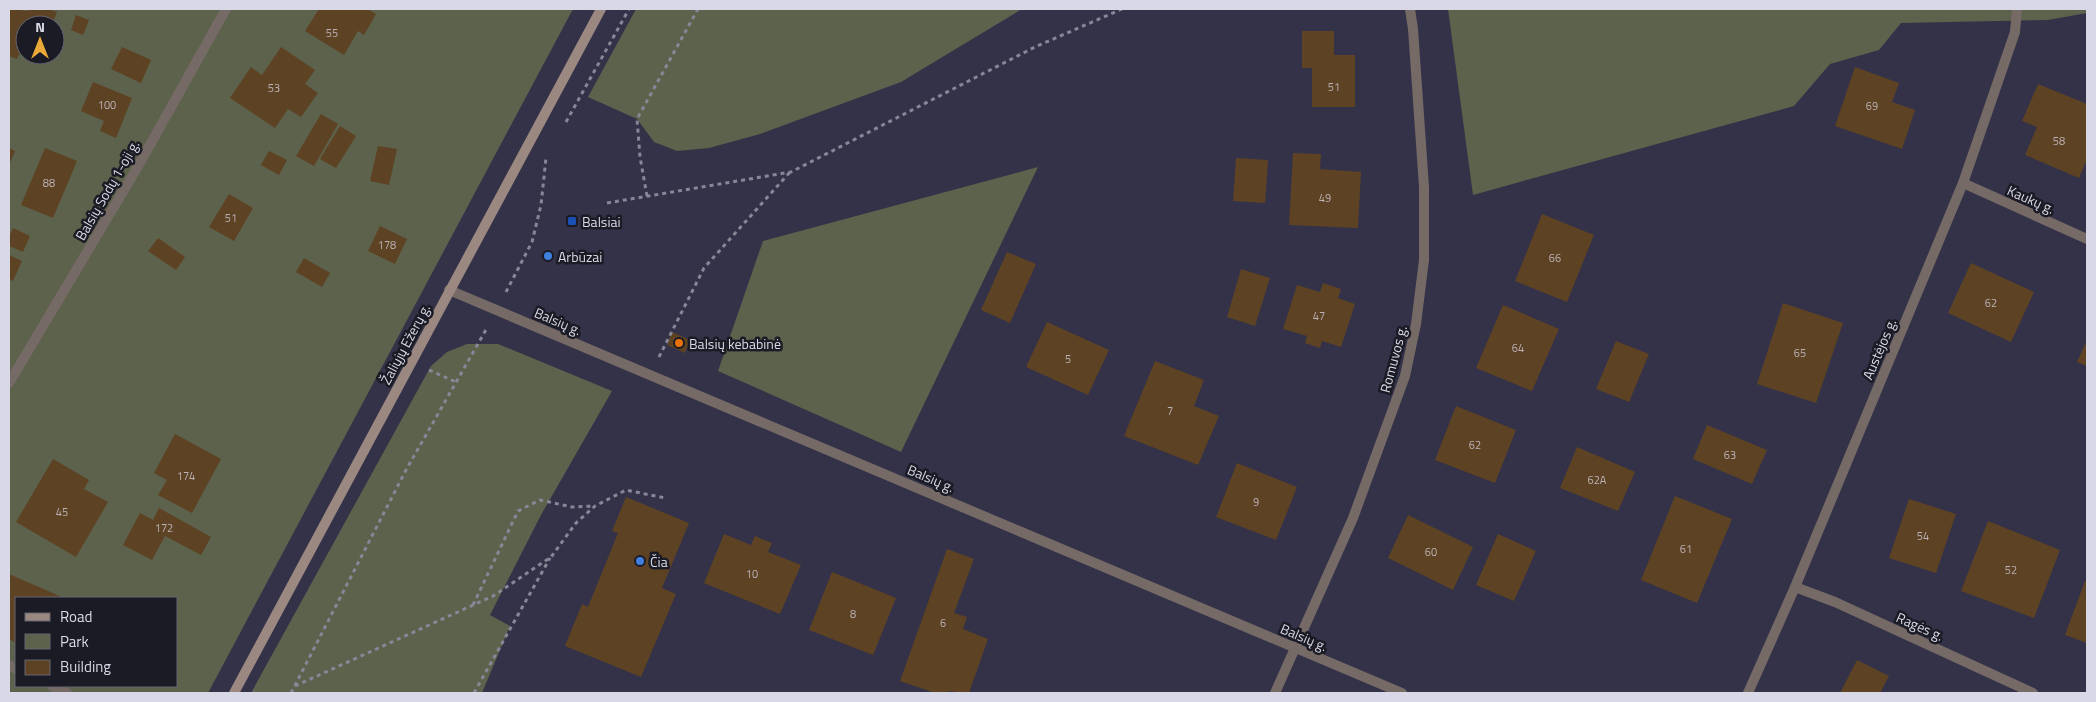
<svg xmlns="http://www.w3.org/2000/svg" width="2096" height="702" font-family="'Titillium Web',sans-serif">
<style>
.green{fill:#5c624b;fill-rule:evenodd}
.building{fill:#5e4224}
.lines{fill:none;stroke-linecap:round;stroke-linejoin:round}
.path{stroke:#878798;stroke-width:3;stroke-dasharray:4 4;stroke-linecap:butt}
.minor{stroke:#766a66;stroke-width:10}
.secondary{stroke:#9b8881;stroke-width:10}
.transit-dot{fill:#1a4fb4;stroke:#1b1b25;stroke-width:2}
.shop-dot{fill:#3f7fe0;stroke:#1b1b25;stroke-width:2}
.food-dot{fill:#e8710a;stroke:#1b1b25;stroke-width:2}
.labels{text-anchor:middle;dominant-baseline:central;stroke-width:5;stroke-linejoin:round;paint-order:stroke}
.number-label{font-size:11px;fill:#bab2b6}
.street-label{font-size:14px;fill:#d8d8e6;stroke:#1b1b25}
.poi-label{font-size:14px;fill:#d8d8e6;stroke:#1b1b25;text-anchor:start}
</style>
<rect width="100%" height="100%" fill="#333248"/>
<g class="green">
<path d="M9 9H573L208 693H9ZM25 25H55V55H25ZM16 598H176V686H16Z"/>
<path d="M636 9H1022L901 82 760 134 709 148 677 151 654 142 637 119 588 97Z"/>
<path d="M1448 9H2087V13L2048 20 1901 23 1879 50 1830 64 1794 106 1473 195Z"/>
<path d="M1038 167 901 452 718 371 763 241Z"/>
<path d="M467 344H498L612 391 541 515 490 615 510 626 482 693H251L431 366 447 352Z"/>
</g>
<g class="building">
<path d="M9 9 28 11 29 9H48L57 12 52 25H25V55H40L37 61 19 54 17 59 9 56Z"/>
<path d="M319 9H368L376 14 364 35 358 31 344 55 305 31Z"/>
<path d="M76 15 89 20 83 35 71 30Z"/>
<path d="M1302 31H1334V55H1355V107H1312V68H1302Z"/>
<path d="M122 47 151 60 141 83 111 69Z"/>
<path d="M281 47 315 70 305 84 318 93 301 117 288 109 275 128 230 98 251 67 262 75Z"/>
<path d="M1855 67 1899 83 1892 102 1915 110 1902 149 1835 126Z"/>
<path d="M93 82 132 98 116 138 100 131 104 121 81 111Z"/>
<path d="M2038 84 2087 104V159L2079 178 2025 155 2037 127 2022 121Z"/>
<path d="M321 114 338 124 314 166 296 156Z"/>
<path d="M340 126 356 136 336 168 320 159Z"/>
<path d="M378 146 397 149 389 185 370 181Z"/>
<path d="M9 148 15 151 9 165Z"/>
<path d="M45 148 77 161 53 218 21 205Z"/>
<path d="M269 151 287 160 279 175 261 165Z"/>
<path d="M1293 153 1321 154 1320 169 1361 172 1358 228 1289 225Z"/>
<path d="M1236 158 1268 160 1265 203 1233 201Z"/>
<path d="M229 194 253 208 234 241 209 227Z"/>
<path d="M1542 214 1594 235 1567 302 1515 281Z"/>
<path d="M380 226 407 239 395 264 368 251Z"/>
<path d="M13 228 30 236 23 252 9 246V237Z"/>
<path d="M158 238 185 257 176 270 148 251Z"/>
<path d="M1007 252 1036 264 1010 323 981 310Z"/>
<path d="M9 255 22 261 13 281 9 279Z"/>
<path d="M304 258 330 273 322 287 296 272Z"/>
<path d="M1971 263 2034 292 2011 342 1948 313Z"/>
<path d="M1241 269 1270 278 1255 326 1227 317Z"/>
<path d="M1323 283 1341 289 1338 298 1355 304 1341 347 1322 341 1320 348 1305 343 1307 336 1283 329 1297 285 1320 292Z"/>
<path d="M1783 303 1843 323 1816 403 1757 384Z"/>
<path d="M1503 305 1559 329 1532 391 1476 368Z"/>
<path d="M1047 322 1109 350 1088 395 1026 367Z"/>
<path d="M672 332 690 340 685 353 667 345Z"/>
<path d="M2087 340V366L2077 362Z"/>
<path d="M1616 341 1649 354 1629 402 1596 389Z"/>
<path d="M1155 361 1204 380 1194 406 1219 416 1198 465 1124 436Z"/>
<path d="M1456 406 1516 430 1495 483 1435 460Z"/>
<path d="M1707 425 1767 450 1752 484 1693 459Z"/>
<path d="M175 434 221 459 192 513 158 495 167 480 154 473Z"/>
<path d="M1577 447 1635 472 1618 511 1560 488Z"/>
<path d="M53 459 89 480 84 489 108 502 76 557 16 522Z"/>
<path d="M1237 463 1297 487 1276 540 1216 517Z"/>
<path d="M1675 496 1732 519 1697 603 1641 580Z"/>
<path d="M626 497 689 523 662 588 676 594 641 677 565 646 582 604 588 607 618 533 612 531Z"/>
<path d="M1909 499 1956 514 1936 573 1889 558Z"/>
<path d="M159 508 211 537 201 555 165 536 152 560 123 545 140 513 153 520Z"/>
<path d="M1408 515 1473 547 1453 590 1388 558Z"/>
<path d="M1988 521 2060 550 2034 618 1961 591Z"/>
<path d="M724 534 751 545 755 536 772 543 768 552 801 565 780 614 704 583Z"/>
<path d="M1498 534 1536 551 1514 601 1476 585Z"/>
<path d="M947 549 974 559 954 613 967 617 963 629 988 639 969 693 948 691 947 693H935L900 681Z"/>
<path d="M832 572 896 598 873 655 809 630Z"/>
<path d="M9 574 64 598H16V643L9 639Z"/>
<path d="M2085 581 2087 582V643L2065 635Z"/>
<path d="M1857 660 1889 676 1880 693H1840Z"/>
</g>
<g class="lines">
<g class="path">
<path d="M566 122 629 9"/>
<path d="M647 196 640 157 637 119 698 9"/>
<path d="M607 203 791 172 1035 47 1122 9"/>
<path d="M506 292 532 242 541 205 546 158"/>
<path d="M659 357 704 268 790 172"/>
<path d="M429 370 456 382"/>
<path d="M473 605 518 511 540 500 572 507 594 506"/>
<path d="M295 686 493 596 551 557 576 523 595 506 626 490 665 498"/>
<path d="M291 693 406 470 487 328"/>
<path d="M474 693 550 558"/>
</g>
<g class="minor">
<path d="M1963 183 2087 239"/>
<path d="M449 290 1402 693"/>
<path d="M9 383 137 168 226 9"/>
<path d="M1795 587 1835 602 2033 693"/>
<path d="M9 665 16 669"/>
<path d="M52 686 67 693"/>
<path d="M1275 693 1353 518 1405 376 1416 324 1424 260V187L1413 29 1410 9"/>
<path d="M1748 693 1795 587 1963 183 2015 32 2017 9"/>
</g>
<path class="secondary" d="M234 693 601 9"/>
</g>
<rect class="transit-dot" x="567" y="216" width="10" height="10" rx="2.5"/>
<g class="shop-dot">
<circle cx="548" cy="256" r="5"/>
<circle cx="640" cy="561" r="5"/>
</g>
<circle class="food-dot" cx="679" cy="343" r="5"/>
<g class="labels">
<g class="number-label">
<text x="332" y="33">55</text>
<text x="1334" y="87">51</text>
<text x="274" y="88">53</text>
<text x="107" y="105">100</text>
<text x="1872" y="106">69</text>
<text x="2059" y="141">58</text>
<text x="49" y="183">88</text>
<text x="1325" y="198">49</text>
<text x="231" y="218">51</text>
<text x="387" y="245">178</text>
<text x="1555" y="258">66</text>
<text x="1991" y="303">62</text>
<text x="1319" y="316">47</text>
<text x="1518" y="348">64</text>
<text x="1800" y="353">65</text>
<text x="1068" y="359">5</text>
<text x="1170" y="411">7</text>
<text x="1475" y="445">62</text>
<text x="1730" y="455">63</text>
<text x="186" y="476">174</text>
<text x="1597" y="480">62A</text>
<text x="1256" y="502">9</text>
<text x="62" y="512">45</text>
<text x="164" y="528">172</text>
<text x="1923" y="536">54</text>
<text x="1686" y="549">61</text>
<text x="1431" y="552">60</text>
<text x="2011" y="570">52</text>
<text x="752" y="574">10</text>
<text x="853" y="614">8</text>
<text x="943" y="623">6</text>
</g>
<g class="street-label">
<text transform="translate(107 190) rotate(-60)">Balsių Sodų 1-oji g.</text>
<text transform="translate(2031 199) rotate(24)">Kaukų g.</text>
<text transform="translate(558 321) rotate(23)">Balsių g.</text>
<text transform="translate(405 344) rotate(-62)">Žaliųjų Ežerų g.</text>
<text transform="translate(1879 349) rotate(-67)">Austėjos g.</text>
<text transform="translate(1393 359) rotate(-75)">Romuvos g.</text>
<text transform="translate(931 478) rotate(23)">Balsių g.</text>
<text transform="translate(1920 626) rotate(24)">Ragės g.</text>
<text transform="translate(1304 637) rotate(23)">Balsių g.</text>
</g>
<g class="poi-label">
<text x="582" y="221">Balsiai</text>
<text x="558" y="256">Arbūzai</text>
<text x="689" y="343">Balsių kebabinė</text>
<text x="650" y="561">Čia</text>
</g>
</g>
<rect width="2096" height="702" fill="none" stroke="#d8d8e6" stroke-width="20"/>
<rect x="15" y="597" width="162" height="90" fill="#1b1b25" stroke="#676772"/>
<rect x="25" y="613" width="25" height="8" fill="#9b8881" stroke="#676772"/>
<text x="60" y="622" font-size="15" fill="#d8d8e6">Road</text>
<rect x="25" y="634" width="25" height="15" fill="#5c624b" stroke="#676772"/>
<text x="60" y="647" font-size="15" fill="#d8d8e6">Park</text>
<rect x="25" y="660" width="25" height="15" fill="#5e4224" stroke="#676772"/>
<text x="60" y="672" font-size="15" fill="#d8d8e6">Building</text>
<g transform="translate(40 40)"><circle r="24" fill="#1b1b25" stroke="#676772"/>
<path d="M0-4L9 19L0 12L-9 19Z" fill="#ebaa39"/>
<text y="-8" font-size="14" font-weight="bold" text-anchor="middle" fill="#d8d8e6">N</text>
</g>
</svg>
